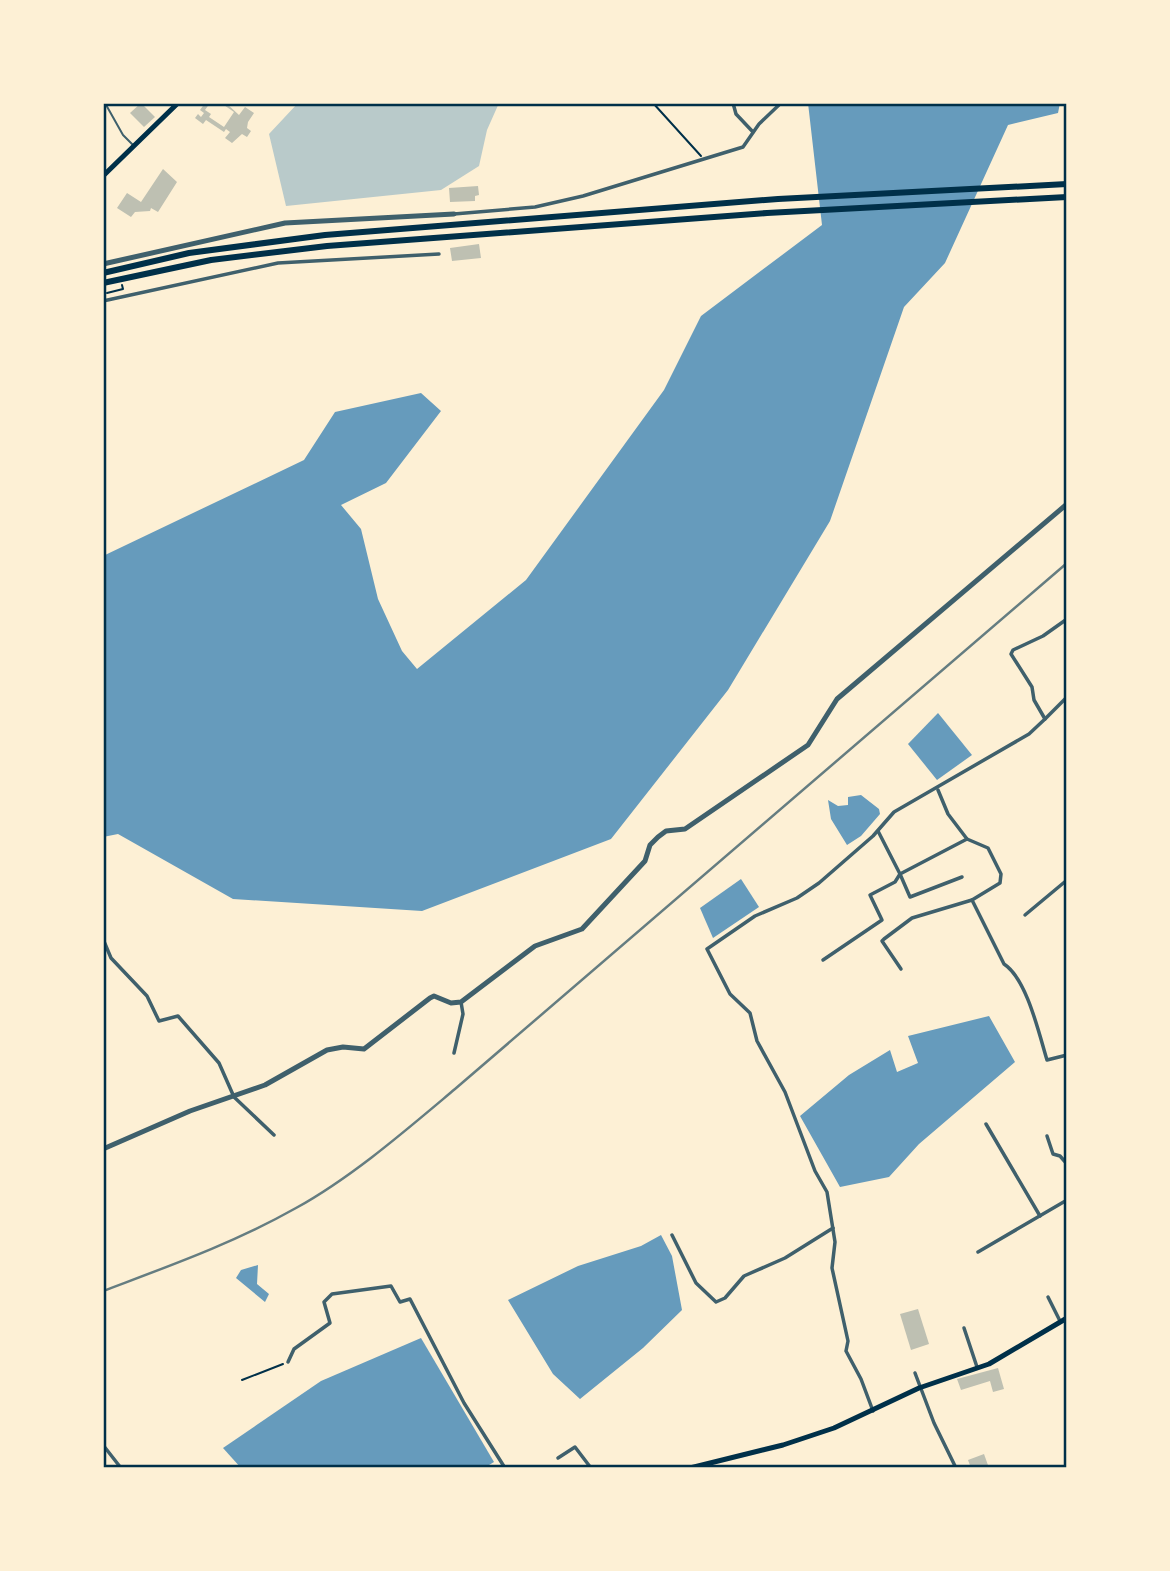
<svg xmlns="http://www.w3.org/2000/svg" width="1170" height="1571" font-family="'DejaVu Sans',sans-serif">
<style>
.green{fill:#b9caca}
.water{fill:#669bbc}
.building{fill:#bec0b2}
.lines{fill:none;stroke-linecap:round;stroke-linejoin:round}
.path{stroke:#003049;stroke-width:2}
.service{stroke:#3f606c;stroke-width:2}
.minor{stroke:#3f606c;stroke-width:3.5}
.tertiary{stroke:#3f606c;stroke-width:5}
.secondary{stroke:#003049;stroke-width:5}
.trunk{stroke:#003049;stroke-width:6}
.rail{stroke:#657d81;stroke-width:2.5}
.neatline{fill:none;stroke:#003049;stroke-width:2.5}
</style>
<rect width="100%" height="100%" fill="#fdf0d5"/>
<path class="green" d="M298 103H499L487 130 479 166 441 190 286 206 269 134Z"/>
<g class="water">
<path d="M808 103H1060L1058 113 1008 125 945 263 904 307 830 521 728 690 611 839 422 911 233 899 118 834 103 837V556L304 460 335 412 421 393 441 411 386 483 341 505 361 529 378 599 402 651 417 669 526 580 664 390 701 316 822 225Z"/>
<path d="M938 713 972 755 937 780 908 744Z"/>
<path d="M861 795 879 809 880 814 861 836 847 845 831 819 828 800 838 806 848 805V797Z"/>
<path d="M741 879 759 907 713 938 700 908Z"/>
<path d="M989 1016 1015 1062 919 1144 889 1177 840 1187 800 1116 849 1075 890 1050 897 1072 918 1063 908 1036Z"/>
<path d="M661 1235 672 1256 682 1310 643 1348 580 1399 553 1374 508 1300 578 1266 641 1246Z"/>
<path d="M258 1265 257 1284 269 1294 265 1302 236 1278 241 1270Z"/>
<path d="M421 1338 494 1462 484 1468H241L223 1448 321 1381Z"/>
</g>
<g class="building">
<path d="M141 103 155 117 144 127 130 113Z"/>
<path d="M205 103H210L205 110 211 114 209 117 224 127 234 112 221 103H226L239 115 245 107 254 113 248 122 247 128 251 131 247 137 242 134 232 143 225 138 230 132 226 129 224 132 206 120 203 124 195 118 198 114 201 117 204 113 200 110Z"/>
<path d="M163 169 177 182 158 212 151 208 150 211 135 212 131 217 117 208 127 193 141 202Z"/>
<path d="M478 186 479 195 475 196V201L450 202 449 188Z"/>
<path d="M479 244 481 258 452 261 450 248Z"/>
<path d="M918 1309 929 1344 911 1350 900 1314Z"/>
<path d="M998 1368 1004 1389 993 1392 990 1381 961 1390 957 1379Z"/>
<path d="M984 1454 989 1468H971L968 1460Z"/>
</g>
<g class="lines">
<g class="path">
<path d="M653 103 701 156"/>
<path d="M107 293 123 289 122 285"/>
<path d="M242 1380 283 1364"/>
</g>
<path class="service" d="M105 103 123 135 133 145"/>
<g class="minor">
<path d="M733 103 736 114 753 132"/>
<path d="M454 214 535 207 583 196 743 147 759 124 781 103"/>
<path d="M103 301 278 263 439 254"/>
<path d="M1045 719 1067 697"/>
<path d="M938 790 948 814 967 839 988 848 1001 874 1000 883 972 900 1004 964C1027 979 1039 1034 1047 1060L1067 1055"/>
<path d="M962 877 910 897 900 874 967 839"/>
<path d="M1025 915 1067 880"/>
<path d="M103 939 111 958 147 996 159 1021 178 1016 219 1063 234 1097 274 1135"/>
<path d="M823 960 882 920 870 895 895 882 900 874 878 831"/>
<path d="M901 969 882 941 884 939 912 918 972 900"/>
<path d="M454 1053 463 1014 461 1002"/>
<path d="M986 1124 1040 1216"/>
<path d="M1047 1136 1053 1154 1060 1156 1067 1164"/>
<path d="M672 1235 696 1283 716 1302 725 1298 744 1276 785 1258 833 1228"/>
<path d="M978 1252 1067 1200"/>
<path d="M1048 1297 1060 1321"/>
<path d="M964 1328 977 1367"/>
<path d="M288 1362 294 1349 330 1323 324 1302 332 1294 391 1286 400 1302 410 1299 464 1403 505 1468"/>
<path d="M915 1373 934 1423 956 1468"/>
<path d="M873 1411 861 1379 846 1351 848 1341 832 1268 835 1242 827 1192 815 1171 785 1092 757 1041 750 1013 730 994 707 949 755 916 797 898 819 883 873 836 894 812 1029 734 1045 719 1034 700 1032 687 1011 654 1013 650 1043 636 1067 619"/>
<path d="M103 1445 121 1468"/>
<path d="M558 1458 575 1447 591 1468"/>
</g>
<g class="tertiary">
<path d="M103 264 285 223 454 214"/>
<path d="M103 1149 190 1111 265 1085 327 1050 343 1047 364 1049 430 998 434 996 451 1003 461 1002 535 946 582 929 645 861 650 845 658 837 666 831 685 829 808 745 837 699 1067 504"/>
</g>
<g class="secondary">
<path d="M103 176 178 103"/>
<path d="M690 1468 783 1445 834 1428 919 1388 989 1364 1067 1318"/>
</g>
<g class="trunk">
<path d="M103 273 189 253 325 235 778 199 1067 184"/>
<path d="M103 283 211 260 327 246 767 213 1067 197"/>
</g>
<path class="rail" d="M103 1291C169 1266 234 1243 296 1208 352 1177 405 1131 455 1089L1067 563"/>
</g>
<rect width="1170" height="1571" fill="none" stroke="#fdf0d5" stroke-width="210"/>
<rect x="105" y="105" width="960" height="1361" class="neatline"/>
</svg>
